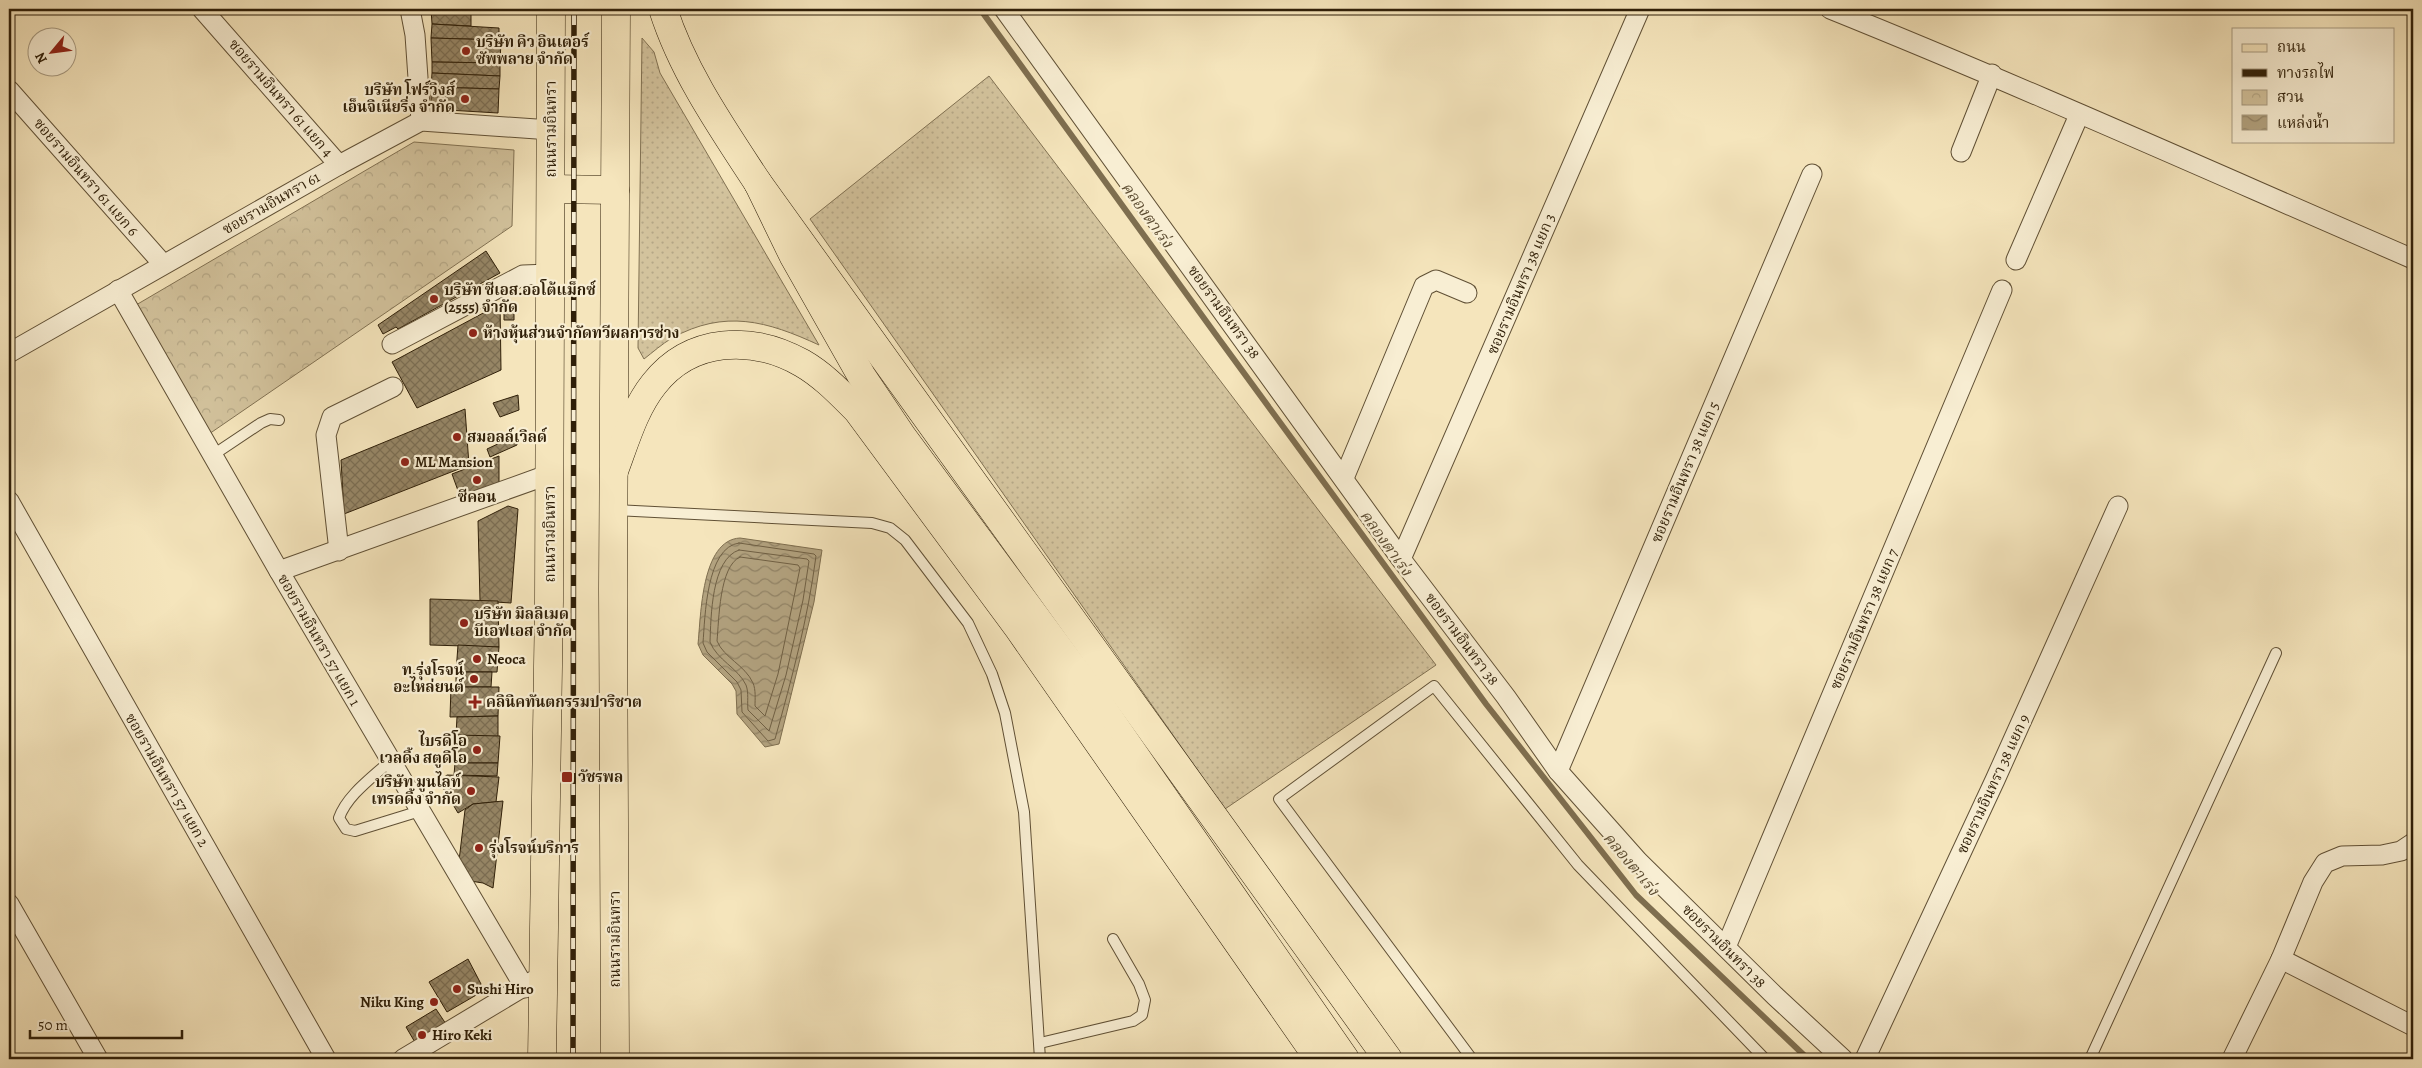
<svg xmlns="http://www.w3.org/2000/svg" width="2422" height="1068" font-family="Alegreya,'Noto Serif Thai',serif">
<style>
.grass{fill:url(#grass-dots);stroke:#817152}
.park{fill:url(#park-crowns);stroke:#817152}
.water{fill:url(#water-waves);stroke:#7e6e4f}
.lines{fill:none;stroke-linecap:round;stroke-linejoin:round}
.shore{stroke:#706044;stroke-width:1}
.stream{stroke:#7e6e4f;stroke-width:6}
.building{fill:url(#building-cross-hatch);stroke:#2f1f08}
.lane-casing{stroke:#605035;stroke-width:12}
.street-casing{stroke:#605035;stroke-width:21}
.primary-casing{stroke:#2f1f08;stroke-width:29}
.highway-casing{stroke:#2f1f08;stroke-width:29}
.lane{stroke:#f8eed3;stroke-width:10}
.street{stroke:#f8eed3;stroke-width:19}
.primary{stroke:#f5e5bc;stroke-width:28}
.highway{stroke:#f5e5bc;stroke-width:28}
.rail-casing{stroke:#2f1f08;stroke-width:5.5}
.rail{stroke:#f8eed3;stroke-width:4;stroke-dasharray:11;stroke-linecap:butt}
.poi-dot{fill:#8f2418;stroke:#f8eed3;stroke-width:2}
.labels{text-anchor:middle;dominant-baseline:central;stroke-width:4.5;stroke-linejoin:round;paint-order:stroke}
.poi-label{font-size:15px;font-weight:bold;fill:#2f1f08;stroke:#f8eed3;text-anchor:start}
.street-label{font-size:15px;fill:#2f1f08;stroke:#f8eed3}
.water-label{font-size:16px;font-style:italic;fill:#5d4d32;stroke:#f8eed3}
</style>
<defs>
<pattern id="grass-dots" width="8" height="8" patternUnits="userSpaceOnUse" patternTransform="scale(1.25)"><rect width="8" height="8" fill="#d3c39d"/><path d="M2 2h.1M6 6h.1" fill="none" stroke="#b5a786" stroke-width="1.8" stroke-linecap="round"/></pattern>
<pattern id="park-crowns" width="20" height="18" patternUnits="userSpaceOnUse" patternTransform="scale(1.25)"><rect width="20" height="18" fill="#d3c39d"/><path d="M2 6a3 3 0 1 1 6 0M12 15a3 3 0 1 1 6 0" fill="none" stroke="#b5a786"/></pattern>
<pattern id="water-waves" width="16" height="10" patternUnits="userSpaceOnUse" patternTransform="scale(1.25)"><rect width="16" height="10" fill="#b2a27f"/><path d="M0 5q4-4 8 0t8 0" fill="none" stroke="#918366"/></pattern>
<pattern id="building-cross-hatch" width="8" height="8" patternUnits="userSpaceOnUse" patternTransform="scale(1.25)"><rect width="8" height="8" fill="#968666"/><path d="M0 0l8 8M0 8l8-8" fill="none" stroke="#7b6d52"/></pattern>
</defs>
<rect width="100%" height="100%" fill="#f5e5bc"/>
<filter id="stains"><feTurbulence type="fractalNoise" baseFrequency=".004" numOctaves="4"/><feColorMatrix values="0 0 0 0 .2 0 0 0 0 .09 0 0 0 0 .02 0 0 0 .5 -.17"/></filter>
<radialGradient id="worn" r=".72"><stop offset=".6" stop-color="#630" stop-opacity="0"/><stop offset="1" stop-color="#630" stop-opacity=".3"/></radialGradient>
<g class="grass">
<path d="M642 38 654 52 660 73 819 345C767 321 725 309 672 338 662 344 653 352 644 359L638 348Z"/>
<path d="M989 76 1436 665 1225 809 810 219Z"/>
</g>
<path class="park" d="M414 142 514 150 512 226 209 434 136 305Z"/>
<path class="water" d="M740 538 822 550 814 602 779 744 765 747 737 714 736 691 732 684 703 655 698 644C701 616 701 540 740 538Z"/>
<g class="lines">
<g class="shore">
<path d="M739 543 814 554 816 556C808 618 792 678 775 739L768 741 742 712 741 690 737 682 707 652 703 643C705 618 706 547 739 543Z"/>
<path d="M739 550 807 559 809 561 803 600 786 675 769 731 748 710C747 702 749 693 746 685 738 668 717 660 710 642 711 618 711 559 739 550Z"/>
<path d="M740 557 798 565 800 568 778 674 765 716 755 706C755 699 756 690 753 683 745 665 724 658 717 641 719 621 719 566 740 557Z"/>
</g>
<path class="stream" d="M980 9 1219 339 1486 704 1636 895 1808 1059"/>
</g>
<g class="building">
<path d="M431 9H471V26L432 24Z"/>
<path d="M432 24 499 28V40L431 38Z"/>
<path d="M431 38 501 40 500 63 432 62Z"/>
<path d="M432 62 500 63V76L432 73Z"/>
<path d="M432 73 500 76 499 89 431 87Z"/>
<path d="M431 87 499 89 498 113 431 109Z"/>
<path d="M486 251 500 273 398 329 396 327 383 334 378 325Z"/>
<path d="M500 304 501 370 417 408 392 362Z"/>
<path d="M514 305V320H504V306Z"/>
<path d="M518 395 519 410 500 417 493 403Z"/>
<path d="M465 409 469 465 344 514 341 460Z"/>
<path d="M517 435V445L490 457 487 449Z"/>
<path d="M499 456V485L461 499 452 474Z"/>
<path d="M508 506 518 509 511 603 480 601 478 521Z"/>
<path d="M430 599 498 601 499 647 430 645Z"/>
<path d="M458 645 499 647 497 672H456Z"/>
<path d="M456 672H492L491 687H456Z"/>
<path d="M451 687H499L498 716 450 717Z"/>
<path d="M498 716V737L456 735 457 717Z"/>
<path d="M456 735 500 736 498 763H455Z"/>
<path d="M455 763H498L497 776 454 775Z"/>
<path d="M447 775 499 777 496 802 473 804 458 813 439 781Z"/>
<path d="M503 801 493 888 483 883 464 880 459 861 465 810 473 804Z"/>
<path d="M468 959 481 984 478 994 447 1012 429 982Z"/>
<path d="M436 1009 448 1027 416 1044 406 1027Z"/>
</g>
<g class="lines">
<defs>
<g id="lane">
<path d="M213 455 261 423 270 419 279 420"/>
<path d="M615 510 872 523 890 528 905 540 968 623 992 674 1005 713 1024 812 1040 1059"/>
<path d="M390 761C373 777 347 795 339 818L346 829 355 831 420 811"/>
<path d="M1040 1043 1133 1021 1142 1015 1145 1000 1139 984 1113 939"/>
<path d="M1472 1059 1279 799 1434 686 1578 865 1765 1059"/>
<path d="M2090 1059 2276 653"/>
</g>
<g id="street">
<path d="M202 9 339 165"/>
<path d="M410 9 415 35 421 121"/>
<path d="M1004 9 1401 559 1506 697 1558 771 1638 861 1775 996 1843 1059"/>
<path d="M1830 9C2026 88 2219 175 2413 259"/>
<path d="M9 90 163 264"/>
<path d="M1961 152 1992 74"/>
<path d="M2016 260 2079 115"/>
<path d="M118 290 279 571 525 988"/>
<path d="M392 344 523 275 550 274"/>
<path d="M9 353 339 165 421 121 551 130"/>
<path d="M1344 478 1424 286 1436 280 1467 293"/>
<path d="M9 501 326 1059"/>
<path d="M339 551 326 435 332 417 393 387"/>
<path d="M1401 559 1640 9"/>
<path d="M279 571 550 474"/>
<path d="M1558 771 1812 174"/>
<path d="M9 904 98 1059"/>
<path d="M1726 947 2002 290"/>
<path d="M2281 959 2413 1026"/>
<path d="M403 1059 533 981"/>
<path d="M1865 1059 1995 780 2118 506"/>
<path d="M2232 1059 2281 959 2313 882 2325 863 2342 856 2382 855 2401 851 2413 843"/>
</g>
<g id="primary">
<path d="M663 9C683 72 722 128 758 183L1388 1059"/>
<path d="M551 189 615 190"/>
<path d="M542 1059 549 601 551 9"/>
<path d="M615 1059 613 589 616 9"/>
</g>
<g id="highway">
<path d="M758 183 793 255 861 375 902 436 1091 692 1345 1059"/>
<path d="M614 471C625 442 634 409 654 384 691 337 752 335 802 363 823 375 840 393 857 410L1019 629 1319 1059"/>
</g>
</defs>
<use href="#lane" class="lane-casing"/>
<use href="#street" class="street-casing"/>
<use href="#primary" class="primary-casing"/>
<use href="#highway" class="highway-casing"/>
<use href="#lane" class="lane"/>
<use href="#street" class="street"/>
<use href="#primary" class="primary"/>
<use href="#highway" class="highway"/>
<defs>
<path id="rail" d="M573 1059 574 9"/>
</defs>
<use href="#rail" class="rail-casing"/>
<use href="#rail" class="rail"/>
</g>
<g class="poi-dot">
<circle cx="466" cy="51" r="5"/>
<circle cx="465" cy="99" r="5"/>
<circle cx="434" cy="299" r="5"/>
<circle cx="473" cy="333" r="5"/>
<circle cx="457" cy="437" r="5"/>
<circle cx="405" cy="462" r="5"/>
<circle cx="477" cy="480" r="5"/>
<circle cx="464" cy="623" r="5"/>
<circle cx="477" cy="659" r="5"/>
<circle cx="474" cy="679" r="5"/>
<path d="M472.5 694.5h5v5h5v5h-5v5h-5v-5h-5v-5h5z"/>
<circle cx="477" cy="750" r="5"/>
<rect x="561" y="771" width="12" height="12" rx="2.5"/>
<circle cx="471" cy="791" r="5"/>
<circle cx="479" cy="848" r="5"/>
<circle cx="457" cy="989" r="5"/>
<circle cx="434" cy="1002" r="5"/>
<circle cx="422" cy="1035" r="5"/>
</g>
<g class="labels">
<g class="poi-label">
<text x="476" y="42">บริษัท คิว อินเตอร์<tspan x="476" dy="17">ซัพพลาย จำกัด</tspan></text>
<text x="455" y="90" text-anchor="end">บริษัท โฟร์วิงส์<tspan x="455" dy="17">เอ็นจิเนียริ่ง จำกัด</tspan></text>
<text x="444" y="290">บริษัท ซีเอส.ออโต้แม็กซ์<tspan x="444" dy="17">(2555) จำกัด</tspan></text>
<text x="483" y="333">ห้างหุ้นส่วนจำกัดทวีผลการช่าง</text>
<text x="467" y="437">สมอลล์เวิลด์</text>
<text x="415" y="462">ML Mansion</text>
<text x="477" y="497" text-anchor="middle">ซีคอน</text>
<text x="474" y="614">บริษัท มิลลิเมด<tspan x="474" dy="17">บีเอฟเอส จำกัด</tspan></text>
<text x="487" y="659">Neoca</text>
<text x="464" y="670" text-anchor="end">ท.รุ่งโรจน์<tspan x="464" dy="17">อะไหล่ยนต์</tspan></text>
<text x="486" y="702">คลินิคทันตกรรมปาริชาต</text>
<text x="467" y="741" text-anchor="end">ไบรดิโอ<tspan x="467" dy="17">เวลดิ้ง สตูดิโอ</tspan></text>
<text x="578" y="777">วัชรพล</text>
<text x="461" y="782" text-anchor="end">บริษัท มูนไลท์<tspan x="461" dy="17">เทรดดิ้ง จำกัด</tspan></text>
<text x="489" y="848">รุ่งโรจน์บริการ</text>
<text x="467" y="989">Sushi Hiro</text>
<text x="424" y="1002" text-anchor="end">Niku King</text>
<text x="432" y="1035">Hiro Keki</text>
</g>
<g class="street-label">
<text transform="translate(281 98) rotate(49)">ซอยรามอินทรา 61 แยก 4</text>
<text transform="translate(551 129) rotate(-90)">ถนนรามอินทรา</text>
<text transform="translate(86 177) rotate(49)">ซอยรามอินทรา 61 แยก 6</text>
<text transform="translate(271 203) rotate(-30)">ซอยรามอินทรา 61</text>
<text transform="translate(1521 284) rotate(-67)">ซอยรามอินทรา 38 แยก 3</text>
<text transform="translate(1224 312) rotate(54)">ซอยรามอินทรา 38</text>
<text transform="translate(1685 472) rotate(-67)">ซอยรามอินทรา 38 แยก 5</text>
<text transform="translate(550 534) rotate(-90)">ถนนรามอินทรา</text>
<text transform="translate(1864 619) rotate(-67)">ซอยรามอินทรา 38 แยก 7</text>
<text transform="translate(1462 639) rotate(53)">ซอยรามอินทรา 38</text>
<text transform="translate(319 640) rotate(60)">ซอยรามอินทรา 57 แยก 1</text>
<text transform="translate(167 780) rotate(60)">ซอยรามอินทรา 57 แยก 2</text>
<text transform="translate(1993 784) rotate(-65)">ซอยรามอินทรา 38 แยก 9</text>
<text transform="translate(615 939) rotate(-90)">ถนนรามอินทรา</text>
<text transform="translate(1724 946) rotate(45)">ซอยรามอินทรา 38</text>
</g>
<g class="water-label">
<text transform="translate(1147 215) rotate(54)">คลองตาเร่ง</text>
<text transform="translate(1386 543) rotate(54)">คลองตาเร่ง</text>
<text transform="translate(1631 864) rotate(50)">คลองตาเร่ง</text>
</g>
</g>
<rect width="2422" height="1068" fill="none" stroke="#f5e5bc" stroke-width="30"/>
<rect x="10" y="10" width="2402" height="1048" fill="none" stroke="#2f1f08" stroke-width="2.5"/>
<rect x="15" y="15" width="2392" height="1038" fill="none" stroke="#2f1f08"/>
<rect x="2232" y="28" width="162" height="115" fill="#f8eed3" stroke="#a89b82"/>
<rect x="2242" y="44" width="25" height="8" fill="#f5e5bc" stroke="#a89b82"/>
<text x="2277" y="52" font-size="15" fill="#2f1f08">ถนน</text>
<rect x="2242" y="69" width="25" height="8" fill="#2f1f08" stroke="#a89b82"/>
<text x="2277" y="78" font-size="15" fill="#2f1f08">ทางรถไฟ</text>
<rect x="2242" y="90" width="25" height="15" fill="url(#park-crowns)" stroke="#a89b82"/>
<text x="2277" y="102" font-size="15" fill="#2f1f08">สวน</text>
<rect x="2242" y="115" width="25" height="15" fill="url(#water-waves)" stroke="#a89b82"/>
<text x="2277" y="128" font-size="15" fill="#2f1f08">แหล่งน้ำ</text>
<g transform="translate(52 52) rotate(241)"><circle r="24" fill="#f8eed3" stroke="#a89b82"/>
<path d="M0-4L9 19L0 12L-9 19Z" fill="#8f2418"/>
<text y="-8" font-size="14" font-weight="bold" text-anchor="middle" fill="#2f1f08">N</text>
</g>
<path d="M30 1030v8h152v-8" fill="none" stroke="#2f1f08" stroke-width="2.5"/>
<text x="38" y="1030" font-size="15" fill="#2f1f08" stroke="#f8eed3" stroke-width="4" paint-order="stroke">50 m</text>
<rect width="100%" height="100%" filter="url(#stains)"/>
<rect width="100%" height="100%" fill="url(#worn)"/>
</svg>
